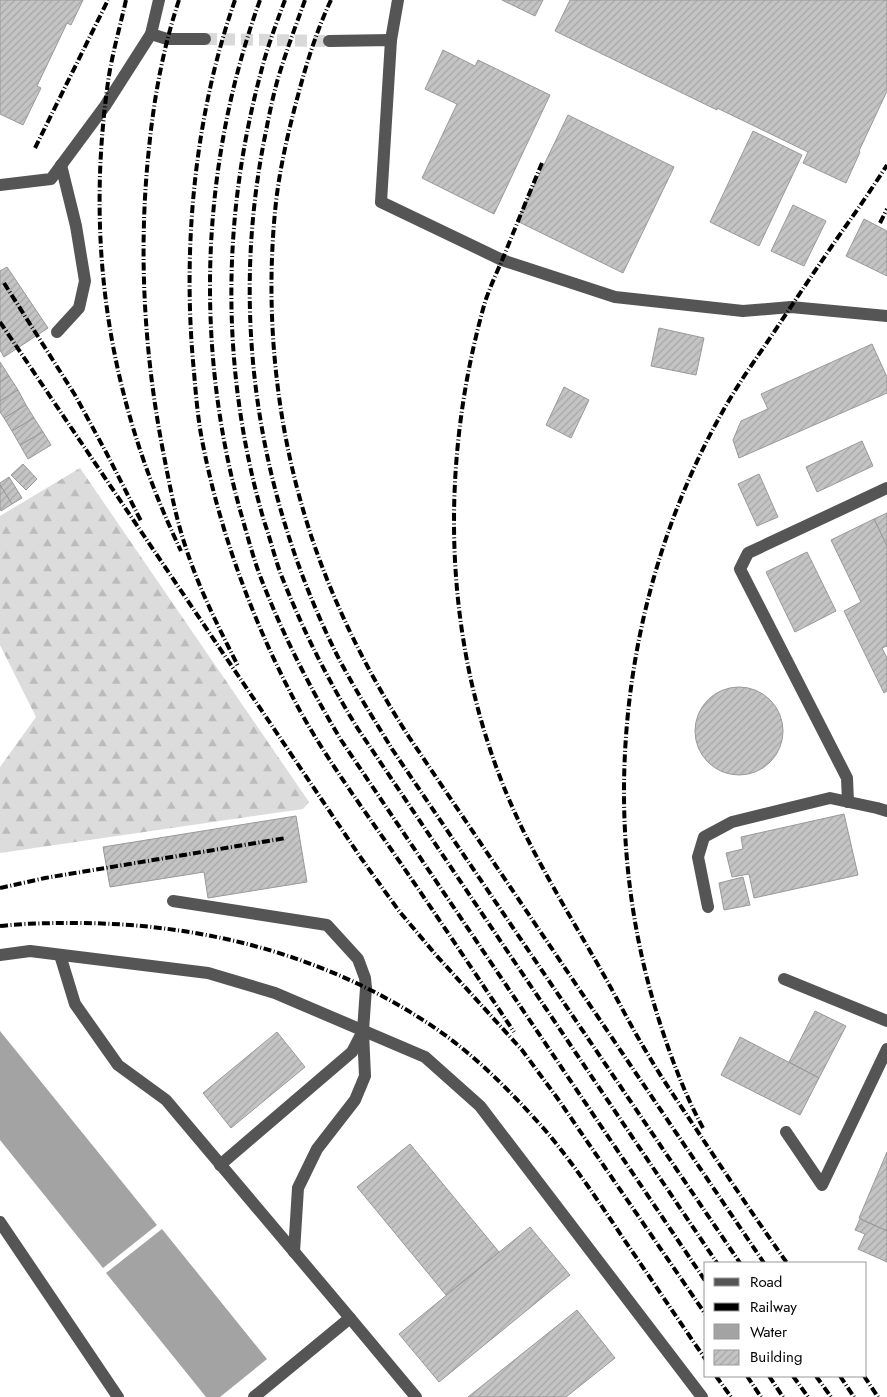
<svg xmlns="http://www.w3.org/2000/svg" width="887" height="1397" font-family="Jost,sans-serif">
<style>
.forest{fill:url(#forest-firs)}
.water{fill:#a3a3a3}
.building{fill:url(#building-hatch);stroke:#999}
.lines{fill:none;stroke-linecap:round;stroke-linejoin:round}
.minor-tunnel{stroke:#d9d9d9;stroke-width:12;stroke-dasharray:12 6;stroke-linecap:butt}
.minor{stroke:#555;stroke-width:12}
.rail{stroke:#000;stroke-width:4;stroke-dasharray:8 2.5 1 2.5;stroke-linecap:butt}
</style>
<defs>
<pattern id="forest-firs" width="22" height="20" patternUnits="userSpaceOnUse" patternTransform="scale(1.25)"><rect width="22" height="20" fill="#dcdcdc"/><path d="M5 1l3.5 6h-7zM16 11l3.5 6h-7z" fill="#bbb"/></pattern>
<pattern id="building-hatch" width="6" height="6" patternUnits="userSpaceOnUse" patternTransform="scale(1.25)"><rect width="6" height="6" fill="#c4c4c4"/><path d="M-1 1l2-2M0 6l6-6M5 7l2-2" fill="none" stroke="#a7a7a7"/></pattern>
</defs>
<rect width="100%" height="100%" fill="#fff"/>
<path class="forest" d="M80 468 309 802 303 809 0 853V767L36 717 0 645V516Z"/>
<g class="water">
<path d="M0 1031 157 1225 103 1268 0 1140Z"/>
<path d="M162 1229 267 1359 220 1397H206L106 1273Z"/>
</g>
<g class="building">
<path d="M0 0H83L71 25 67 23 37 86 41 88 23 125 0 114Z"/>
<path d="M502 0H543L535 16Z"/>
<path d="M570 0H887V91L859 151 860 152 846 183 803 163 808 152 717 108V110L555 31Z"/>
<path d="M443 50 475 66 478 60 550 95 494 214 422 178 457 104 425 89Z"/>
<path d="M568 115 674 167 623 273 517 221Z"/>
<path d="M753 131 802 155 759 246 710 222Z"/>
<path d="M793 205 826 221 804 266 771 251Z"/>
<path d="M864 219 887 231V276L846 256Z"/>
<path d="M7 267 48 328 4 357 0 350V271Z"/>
<path d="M659 328 704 338 696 375 651 366Z"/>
<path d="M872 344 887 377V393L739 458 733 440 741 421 768 409 761 394Z"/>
<path d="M0 362 9 376 0 382Z"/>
<path d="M9 376 18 390 0 401V382Z"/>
<path d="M564 387 589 400 571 438 546 425Z"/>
<path d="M18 390 26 405 4 418 0 412V401Z"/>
<path d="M26 405 34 418 12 431 4 418Z"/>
<path d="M34 418 43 432 20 445 12 431Z"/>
<path d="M43 432 51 445 28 459 20 445Z"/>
<path d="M862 441 873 466 817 492 806 467Z"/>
<path d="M23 464 37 479 26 490 11 475Z"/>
<path d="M759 474 778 517 757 526 738 484Z"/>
<path d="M9 477 22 498 12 504 0 485V483Z"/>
<path d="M0 485 12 504 1 511 0 509Z"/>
<path d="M887 513V546L874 519Z"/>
<path d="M874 519 887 546V646L882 648 887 658V691L884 693 844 611 861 602 831 540Z"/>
<path d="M807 552 836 611 795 632 766 572Z"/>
<circle cx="739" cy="731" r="44"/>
<path d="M844 814 858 875 754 898 749 874 732 877 726 853 743 849 741 837Z"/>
<path d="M296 816 307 882 208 898 204 872 110 887 103 847Z"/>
<path d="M743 877 750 905 724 910 719 883Z"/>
<path d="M815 1011 846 1026 819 1078 789 1062Z"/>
<path d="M277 1032 305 1067 231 1128 203 1093Z"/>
<path d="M740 1037 819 1078 800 1115 721 1075Z"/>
<path d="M410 1144 499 1252 446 1295 357 1187Z"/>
<path d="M887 1152V1231L859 1218Z"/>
<path d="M860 1219 887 1231V1262L858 1249 865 1234 855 1230Z"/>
<path d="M530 1227 570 1275 439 1382 399 1334Z"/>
<path d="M577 1310 615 1358 566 1397H468Z"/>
</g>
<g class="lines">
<path class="minor-tunnel" d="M205 39 329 41"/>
<g class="minor">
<path d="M151 34 167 39H205"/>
<path d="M391 40 398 0"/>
<path d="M329 41 391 40 381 202 502 260 615 297 743 311 791 307 887 316"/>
<path d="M0 185 51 179 105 106 151 34 159 0"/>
<path d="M57 332 79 308 85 281 76 226 61 165"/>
<path d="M848 802 847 778 740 569 748 553 887 488"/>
<path d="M173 901 327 925 358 959 365 978 366 988 363 1031 352 1052 220 1165"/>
<path d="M708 907 698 857 704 837 732 822 830 798 877 808 887 811"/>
<path d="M0 955 30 951 208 973 275 993 425 1057 480 1106 702 1397"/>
<path d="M60 955 75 1004 118 1065 166 1100 350 1318 254 1397"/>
<path d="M784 979 887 1021"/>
<path d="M786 1132 822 1185 887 1049"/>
<path d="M0 1222 118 1397"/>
<path d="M294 1252 298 1188 317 1149 355 1100 365 1076 363 1032"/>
<path d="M350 1318 416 1397"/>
</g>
<g class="rail">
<path d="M126 0C120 27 112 54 108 82 85 247 109 400 181 551"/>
<path d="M179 0C163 48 154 98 149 148 138 251 144 355 164 456 170 487 176 519 186 548 199 589 219 628 238 666"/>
<path d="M235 0C194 117 182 250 194 372 196 396 198 421 203 445 221 536 255 627 299 709 327 760 362 807 395 855 435 913 475 973 514 1032"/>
<path d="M260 0C201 163 194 343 240 510 247 534 253 558 262 581 284 637 310 688 341 740L706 1282"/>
<path d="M285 0C276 24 267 48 261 72 221 221 221 373 264 521 270 538 274 555 280 572 301 626 327 679 358 729L717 1263"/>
<path d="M305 0C296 25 287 49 279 75 273 95 269 116 265 136 230 311 256 487 333 647 350 682 372 716 392 749L740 1263"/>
<path d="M331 0C316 32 306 65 297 99 288 133 280 167 276 202 263 322 278 448 320 561 343 623 373 681 409 737L764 1263"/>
<path d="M35 148 108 0"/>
<path d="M542 163C529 194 516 226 503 258 497 272 490 287 485 302 436 474 443 663 521 826 544 873 571 918 597 963 615 994 631 1027 650 1058 666 1085 685 1112 702 1138 730 1180 758 1222 787 1263"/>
<path d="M880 223 887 209"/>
<path d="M4 283 75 395 107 454 141 521"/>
<path d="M0 322 361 858 399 911 436 955 522 1050 558 1099 706 1315"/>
<path d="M0 888 45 878 286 838"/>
<path d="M0 926C27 923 53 923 80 923 208 924 332 957 438 1030 478 1058 513 1094 545 1130 573 1163 597 1199 621 1235 649 1276 677 1318 706 1360"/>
<path d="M703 1128C684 1093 670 1055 658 1017 595 816 621 591 724 409 736 388 750 367 764 347 790 308 816 269 843 230 858 209 873 187 887 165"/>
<path d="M716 1376 731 1397"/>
<path d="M747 1376 761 1397"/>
<path d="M769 1376 783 1397"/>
<path d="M793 1376 808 1397"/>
<path d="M816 1376 831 1397"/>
<path d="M840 1376 854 1397"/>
<path d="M864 1376 878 1397"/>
</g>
</g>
<rect x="704" y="1262" width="162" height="115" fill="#ffffff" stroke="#999999"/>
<rect x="714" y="1278" width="25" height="8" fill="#555555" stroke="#999999"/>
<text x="750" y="1287" font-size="15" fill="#000000">Road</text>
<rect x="714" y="1303" width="25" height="8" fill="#000000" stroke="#999999"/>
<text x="750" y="1312" font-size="15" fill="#000000">Railway</text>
<rect x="714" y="1324" width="25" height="15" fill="#a3a3a3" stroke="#999999"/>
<text x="750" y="1337" font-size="15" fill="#000000">Water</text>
<rect x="714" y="1350" width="25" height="15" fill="url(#building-hatch)" stroke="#999999"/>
<text x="750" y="1362" font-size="15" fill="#000000">Building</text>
</svg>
